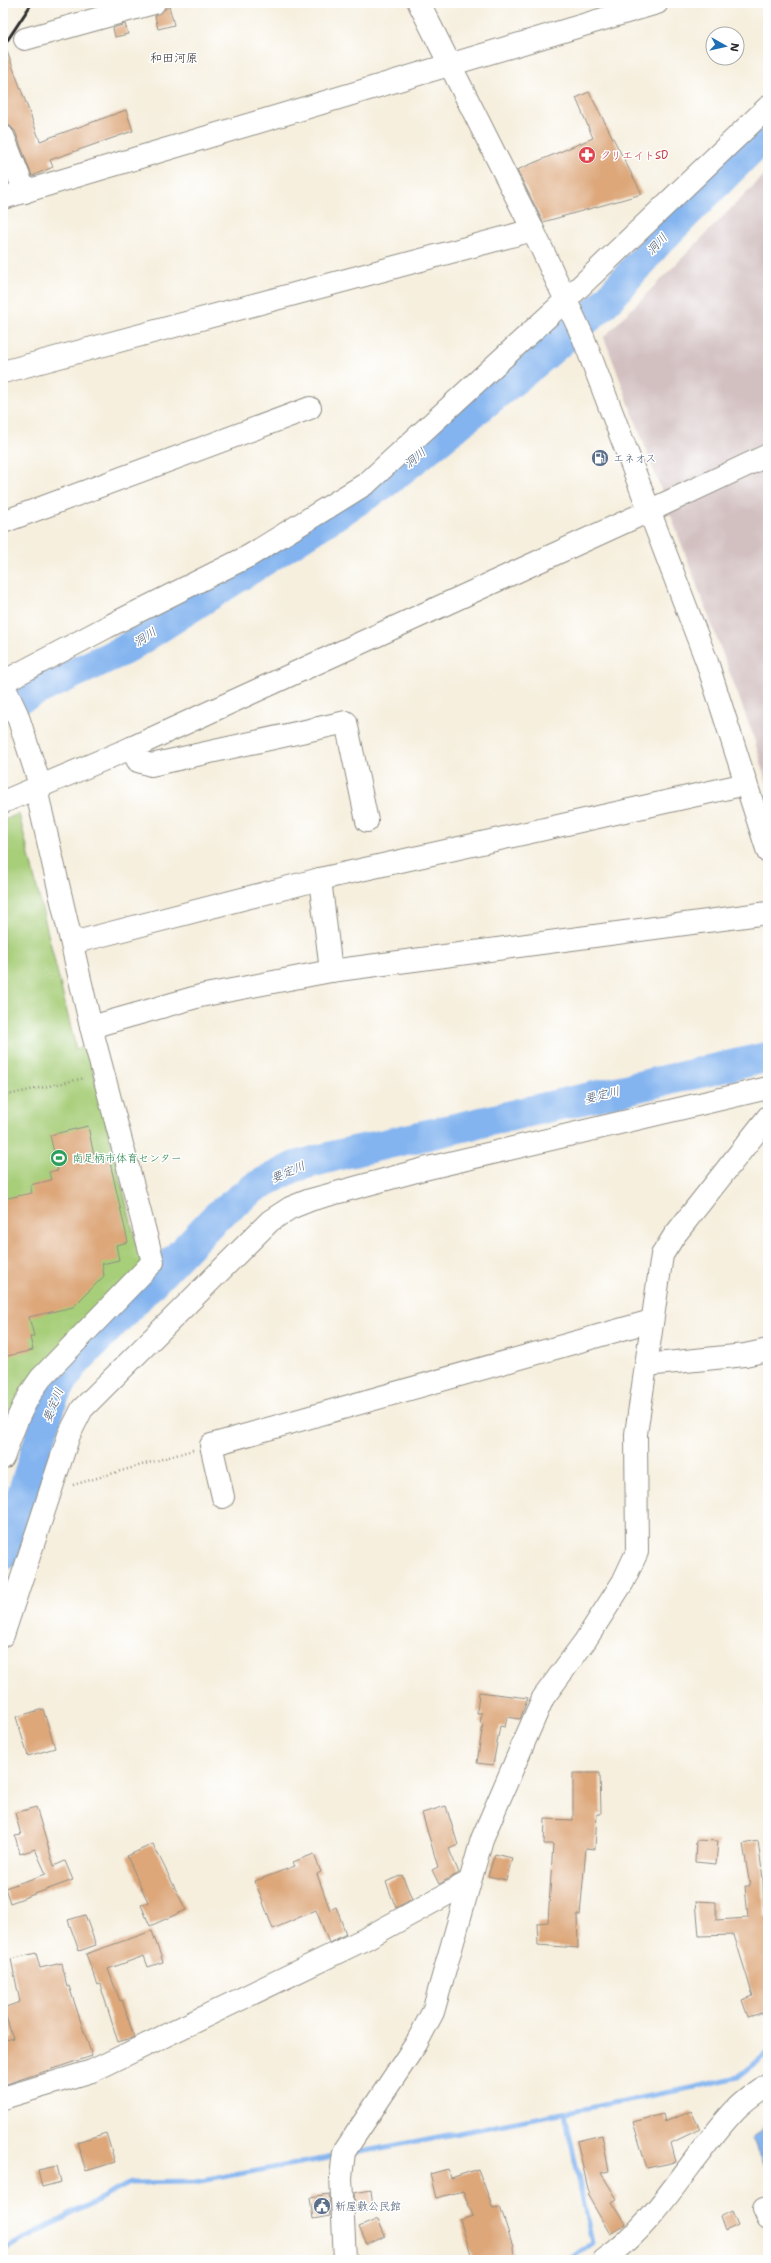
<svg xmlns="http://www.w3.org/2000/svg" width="771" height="2263" font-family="'Shantell Sans','Klee One',sans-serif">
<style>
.industrial{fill:#d2bfc0}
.green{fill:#a7ce79;stroke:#697c52}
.water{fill:#83b4ef;stroke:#57708d}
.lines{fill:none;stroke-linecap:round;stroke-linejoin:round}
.stream{stroke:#83b4ef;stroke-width:5}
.river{stroke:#83b4ef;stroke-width:31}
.building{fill:#dda77a}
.minor-casing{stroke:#908d84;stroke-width:24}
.path{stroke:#908d84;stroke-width:2.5;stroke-dasharray:1 3;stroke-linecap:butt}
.minor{stroke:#fff;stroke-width:22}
.rail{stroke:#2b2b2b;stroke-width:3}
.labels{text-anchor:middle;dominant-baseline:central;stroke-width:3;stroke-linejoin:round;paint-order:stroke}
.health-label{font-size:11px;fill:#be3a42;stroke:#fff;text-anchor:start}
.service-label{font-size:11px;fill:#4e5e75;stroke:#fff;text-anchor:start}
.leisure-label{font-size:11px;fill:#27864d;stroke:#fff;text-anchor:start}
.neighbourhood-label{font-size:12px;fill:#2b2b2b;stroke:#fff}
.water-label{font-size:12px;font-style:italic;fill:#4a5b70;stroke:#fff}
</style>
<rect width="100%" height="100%" fill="#fff"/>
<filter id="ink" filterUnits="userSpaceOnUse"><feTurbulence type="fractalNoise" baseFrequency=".025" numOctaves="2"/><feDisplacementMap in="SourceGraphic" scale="8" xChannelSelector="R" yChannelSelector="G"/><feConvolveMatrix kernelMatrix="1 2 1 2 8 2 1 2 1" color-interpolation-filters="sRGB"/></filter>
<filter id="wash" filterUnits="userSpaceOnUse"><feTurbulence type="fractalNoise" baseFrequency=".012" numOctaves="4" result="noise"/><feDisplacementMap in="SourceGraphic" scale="16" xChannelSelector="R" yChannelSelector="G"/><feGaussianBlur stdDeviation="0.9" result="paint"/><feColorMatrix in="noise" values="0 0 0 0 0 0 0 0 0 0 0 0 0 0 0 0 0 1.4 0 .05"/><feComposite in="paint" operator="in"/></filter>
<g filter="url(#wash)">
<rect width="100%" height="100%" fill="#f6efde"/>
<path class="industrial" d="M768 171V787L753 735 604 337Z"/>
<path class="green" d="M19 814 76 1049 87 1046 142 1266 3 1427V820Z"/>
<path class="water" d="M768 2123V2173L752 2138Z"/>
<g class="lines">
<g class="stream">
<path d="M565 2113 592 2243 568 2260"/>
<path d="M350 2154 696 2087 737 2077 768 2053"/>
<path d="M3 2250 130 2183 195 2182 339 2156"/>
</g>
<g class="river">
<path d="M3 706 124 650 385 483 539 360 602 306 658 242 768 132"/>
<path d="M3 1555 54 1395 72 1366 217 1216 255 1187 294 1167 338 1155 768 1057"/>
</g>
</g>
<g id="blocks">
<g class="building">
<path d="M169 6 174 25 158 29 155 16Z"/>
<path d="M125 24 128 34 115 37 113 28Z"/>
<path d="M3 46H5L40 141 126 110 133 131 50 160 53 167 32 176 15 131 10 126 3 124Z"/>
<path d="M589 92 642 194 543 222 517 170 593 138 576 98Z"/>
<path d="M88 1126 95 1161 109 1158 128 1242 116 1245 119 1260 102 1264 104 1276 73 1307 29 1317 34 1336 30 1337 33 1350 3 1357V1199L32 1193 30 1185 51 1180 49 1172 58 1170 50 1135Z"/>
<path d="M479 1692 528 1698 520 1719 507 1717 505 1727 500 1726 493 1765 477 1763 483 1724 480 1723 482 1713H477Z"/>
<path d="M43 1709 55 1748 28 1756 16 1717Z"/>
<path d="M573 1773H600L601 1814H597L595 1849 586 1848 580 1915H577L578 1948 538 1945 537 1923 548 1922 553 1844H544L545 1819 573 1820Z"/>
<path d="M446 1806 458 1845 449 1849 459 1873 439 1884 432 1870 438 1867 422 1813Z"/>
<path d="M36 1807 54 1866 65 1861 73 1880 10 1903 5 1888 46 1874 35 1849 20 1854 15 1836 21 1835 15 1813Z"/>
<path d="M696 1840 718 1841 716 1864 695 1862Z"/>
<path d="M758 1841 763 1879 764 1917H768V2011L748 2017 742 2000 753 1996 734 1935 699 1936 696 1901 716 1902V1920L748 1918 745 1886H750L743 1844Z"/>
<path d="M153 1844 186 1910 150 1926 141 1905 148 1902 127 1856Z"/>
<path d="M314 1854 321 1872 317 1874 330 1910 336 1907 346 1934 329 1943 316 1910 273 1929 255 1881 295 1866 293 1862Z"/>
<path d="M495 1854 512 1858 506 1880 488 1876Z"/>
<path d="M402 1875 412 1899 396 1908 386 1882Z"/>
<path d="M85 1915 96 1945 79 1951 68 1920Z"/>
<path d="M152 1931 163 1962 148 1967 144 1956 108 1969 120 2001 122 2000 134 2037 118 2042 100 1984 98 1985 86 1954Z"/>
<path d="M36 1953 40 1968 62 1963 67 1987 69 1986 92 2056 3 2085V2041L13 2038 3 2008 20 2002 11 1959Z"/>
<path d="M691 2111 700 2129 671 2143 676 2162 647 2168 633 2122 663 2114 665 2122Z"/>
<path d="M106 2133 115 2162 86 2171 77 2142Z"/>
<path d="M602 2135 609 2171 601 2173 617 2199 612 2202 626 2224 610 2234 587 2194 589 2193 577 2141Z"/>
<path d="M57 2166 61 2182 42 2187 38 2170Z"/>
<path d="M448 2169 451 2178 478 2169 493 2208 500 2207 513 2246 514 2260H473L460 2220 473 2216 463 2191 436 2198 430 2174Z"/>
<path d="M371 2190 373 2208 355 2211 354 2193Z"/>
<path d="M329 2194 330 2216 313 2219 310 2197Z"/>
<path d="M732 2211 738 2225 725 2231 720 2217Z"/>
<path d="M378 2219 385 2236 367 2245 359 2227Z"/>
</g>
</g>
</g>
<g filter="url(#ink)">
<use href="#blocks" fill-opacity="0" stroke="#908d84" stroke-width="1"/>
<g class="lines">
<defs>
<g id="minor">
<path d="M419 3 533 230 583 337 707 662 768 852"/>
<path d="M25 39 154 3"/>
<path d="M3 136 25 192"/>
<path d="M3 198 657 3"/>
<path d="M3 372 533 230"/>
<path d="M3 522 310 408"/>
<path d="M3 682 107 627 249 556 367 483 567 299 768 107"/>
<path d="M3 684 17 714 41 788"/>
<path d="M131 748 138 761 151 765 346 722 367 821"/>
<path d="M3 802 131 748 651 510 768 455"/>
<path d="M320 879 331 971"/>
<path d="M72 943 320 879 746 784"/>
<path d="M91 1027 200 996 331 971 768 913"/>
<path d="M646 1365 745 1355 768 1350"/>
<path d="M3 1458C13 1429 22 1403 41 1378L153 1262 91 1027 36 789"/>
<path d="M223 1497 211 1445 651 1321"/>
<path d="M3 1635 69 1435 82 1409 270 1221 290 1208 310 1200 424 1169 768 1088"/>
<path d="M3 2098 92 2071 365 1939 469 1882"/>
<path d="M768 2208 764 2209 768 2218"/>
<path d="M345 2260 341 2177 344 2152 416 2044 433 2012 482 1839 543 1698 585 1641 623 1582 637 1552 636 1434 662 1255 674 1236 768 1117"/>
<path d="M604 2260C658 2222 690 2158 735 2110 744 2100 757 2092 768 2084"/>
</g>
</defs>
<use href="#minor" class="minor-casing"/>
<g class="path">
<path d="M3 1096 85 1078"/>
<path d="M73 1485 193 1450"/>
</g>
<use href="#minor" class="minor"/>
<path class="rail" d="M3 47 32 3"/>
</g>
</g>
<defs>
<symbol id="pharmacy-disc" viewBox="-11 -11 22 22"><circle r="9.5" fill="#e0444e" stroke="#fff"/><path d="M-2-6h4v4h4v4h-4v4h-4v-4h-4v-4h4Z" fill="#fff"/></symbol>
<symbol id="fuel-disc" viewBox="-11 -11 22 22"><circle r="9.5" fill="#5c6f8a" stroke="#fff"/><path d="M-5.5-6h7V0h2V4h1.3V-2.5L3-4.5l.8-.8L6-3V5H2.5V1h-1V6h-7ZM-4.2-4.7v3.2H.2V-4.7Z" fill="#fff"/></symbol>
<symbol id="stadium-disc" viewBox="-11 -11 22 22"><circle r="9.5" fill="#2e9e5b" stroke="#fff"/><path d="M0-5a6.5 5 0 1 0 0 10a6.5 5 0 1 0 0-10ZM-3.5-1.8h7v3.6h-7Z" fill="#fff"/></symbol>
<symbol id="civic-disc" viewBox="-11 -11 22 22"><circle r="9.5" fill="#5c6f8a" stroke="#fff"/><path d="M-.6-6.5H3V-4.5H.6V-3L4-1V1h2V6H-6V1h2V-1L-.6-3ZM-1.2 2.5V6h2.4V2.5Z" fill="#fff"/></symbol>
</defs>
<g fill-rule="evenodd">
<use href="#pharmacy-disc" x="577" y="145" width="20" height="20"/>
<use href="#fuel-disc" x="590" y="448" width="20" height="20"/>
<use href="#stadium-disc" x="49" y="1148" width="20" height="20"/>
<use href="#civic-disc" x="312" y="2196" width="20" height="20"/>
</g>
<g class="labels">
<g class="health-label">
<text x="600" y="155">クリエイトSD</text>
</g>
<g class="service-label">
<text x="613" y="458">エネオス</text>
<text x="335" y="2206">新屋敷公民館</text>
</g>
<g class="leisure-label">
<text x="72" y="1158">南足柄市体育センター</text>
</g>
<g class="neighbourhood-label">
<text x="174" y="58">和田河原</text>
</g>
<g class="water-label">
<text transform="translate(657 244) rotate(-47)">洞川</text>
<text transform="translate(415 458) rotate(-39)">洞川</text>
<text transform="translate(145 637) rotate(-33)">洞川</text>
<text transform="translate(602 1095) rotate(-13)">要定川</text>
<text transform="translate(288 1172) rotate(-23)">要定川</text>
<text transform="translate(53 1405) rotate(-68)">要定川</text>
</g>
</g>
<rect width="771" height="2263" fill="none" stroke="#fff" stroke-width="16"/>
<g transform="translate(725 46) rotate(98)"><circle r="19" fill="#ffffff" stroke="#aaaaaa"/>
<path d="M0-3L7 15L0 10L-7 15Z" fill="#1f6fb2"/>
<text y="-6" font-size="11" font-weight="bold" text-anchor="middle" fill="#2b2b2b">N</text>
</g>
</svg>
